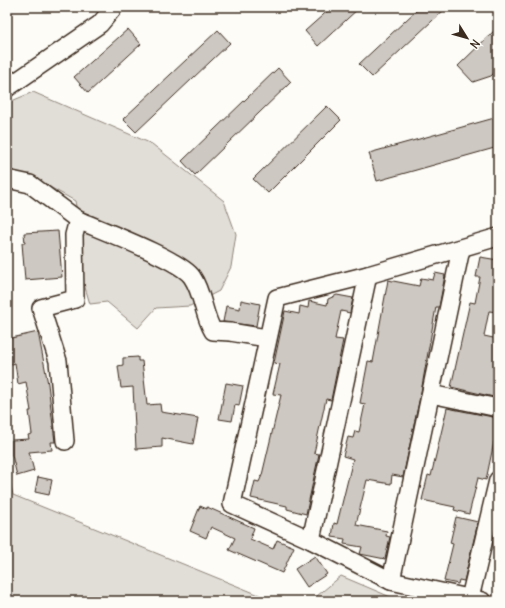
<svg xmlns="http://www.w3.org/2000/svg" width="505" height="608" font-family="Delius,sans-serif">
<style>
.green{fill:#e1ded7;stroke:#8e847a}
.building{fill:#cdc8c2;stroke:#3b2a1e}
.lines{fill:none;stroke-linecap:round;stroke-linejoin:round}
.street-casing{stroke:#3b2a1e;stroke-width:20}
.street{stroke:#fdfcf7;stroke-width:17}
</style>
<rect width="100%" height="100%" fill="#fdfcf7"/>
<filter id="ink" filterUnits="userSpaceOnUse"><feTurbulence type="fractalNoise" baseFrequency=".025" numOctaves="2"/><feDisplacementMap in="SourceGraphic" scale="8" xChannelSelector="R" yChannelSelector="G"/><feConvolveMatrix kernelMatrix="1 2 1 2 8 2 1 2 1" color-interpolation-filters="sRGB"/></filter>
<g filter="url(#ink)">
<g class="green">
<path d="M33 92 152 144 224 201 236 234 231 267 219 291 190 306 156 308 138 328 107 302 90 304 78 264V217L75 201 41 182 7 174V103Z"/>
<path d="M7 468 13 495 274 601H7Z"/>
<path d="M341 576 400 601H311Z"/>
</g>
<g class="building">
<path d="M332 7H360L318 46 305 31Z"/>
<path d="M420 7H447L372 77 359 64Z"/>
<path d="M498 27V69L491 76 473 82 458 66Z"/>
<path d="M128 29 141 44 88 93 74 77Z"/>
<path d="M218 30 230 43 136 132 123 119Z"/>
<path d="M278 68 291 82 195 175 182 161Z"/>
<path d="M327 106 341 120 268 193 253 179Z"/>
<path d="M498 117V147L377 181 369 153Z"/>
<path d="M58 231 62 277 25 280 22 243H25L24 233Z"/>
<path d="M480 257 498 260V312L489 311 484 336 498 339V398L451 387 470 302 475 303 480 277H476Z"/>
<path d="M435 273 445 275 439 307H436L421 392 403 477 392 475 391 484 367 480 356 525 387 531 386 536 390 537 385 559 360 554 362 547 344 544 345 539 332 537 334 523 337 524 353 459 343 456 348 437 353 438 355 431 359 432 365 404 360 403 368 361 373 362 388 280 419 286 421 278 433 280Z"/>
<path d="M337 295 353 298 350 313 341 311 335 339 343 340 331 400 326 399 314 453 319 454 306 514 287 509V506L251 498 255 481 259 482 262 475 281 395 273 394 280 364 274 363 285 311 299 314 300 306 308 308 309 301 327 305 328 299Z"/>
<path d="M241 300 260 304 256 326 223 322 226 306 240 309Z"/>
<path d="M38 332 48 384 55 442H51L52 450 29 452 34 471 17 476 12 455V440L29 439 28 435 32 434 29 411H31L26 382 18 384 15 363 7 366V339Z"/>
<path d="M138 357V361H142L147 405 160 404 161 412 198 418 193 444 162 438V447L136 449 133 387 121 388 118 366 123 365V358Z"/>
<path d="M226 383 243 386 239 406 235 405 232 421 219 419Z"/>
<path d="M447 408 498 418V434L496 443 494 442 486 480 478 478 469 514 454 510 455 507 422 500 428 475 431 476Z"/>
<path d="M38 477 52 480 49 495 35 492Z"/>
<path d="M200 506 207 509V507L254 528 250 539 273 549 277 540 294 547 282 573 229 550 235 538 211 527 206 538 190 531Z"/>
<path d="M456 517 478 522 464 581 459 580 458 584 444 581 453 544 450 543Z"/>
<path d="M315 556 327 574 307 587 295 569Z"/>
</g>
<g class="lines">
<defs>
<g id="street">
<path d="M7 88 100 24 114 7"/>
<path d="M7 179 30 184 78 220 74 235 75 299 41 308 58 361 65 441"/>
<path d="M78 220C101 230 181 260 192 277 203 293 203 314 213 331L230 332 267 338"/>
<path d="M431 394 498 408"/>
<path d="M311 540 368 275"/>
<path d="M391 581 461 249"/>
<path d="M470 598 498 480"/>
<path d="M482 601 391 581 311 540 232 504 277 298 368 275 498 237"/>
</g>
</defs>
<use href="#street" class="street-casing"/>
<use href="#street" class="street"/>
</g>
</g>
<rect width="505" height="608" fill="none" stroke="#fdfcf7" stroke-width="24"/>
<rect x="12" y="12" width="481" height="584" fill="none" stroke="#3b2a1e" stroke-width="1.5" filter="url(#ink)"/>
<g transform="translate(467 38) rotate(127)" stroke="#fdfcf7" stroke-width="3" paint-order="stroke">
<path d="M0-3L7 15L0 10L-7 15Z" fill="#3b2a1e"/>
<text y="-6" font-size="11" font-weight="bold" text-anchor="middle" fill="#3b2a1e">N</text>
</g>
</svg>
